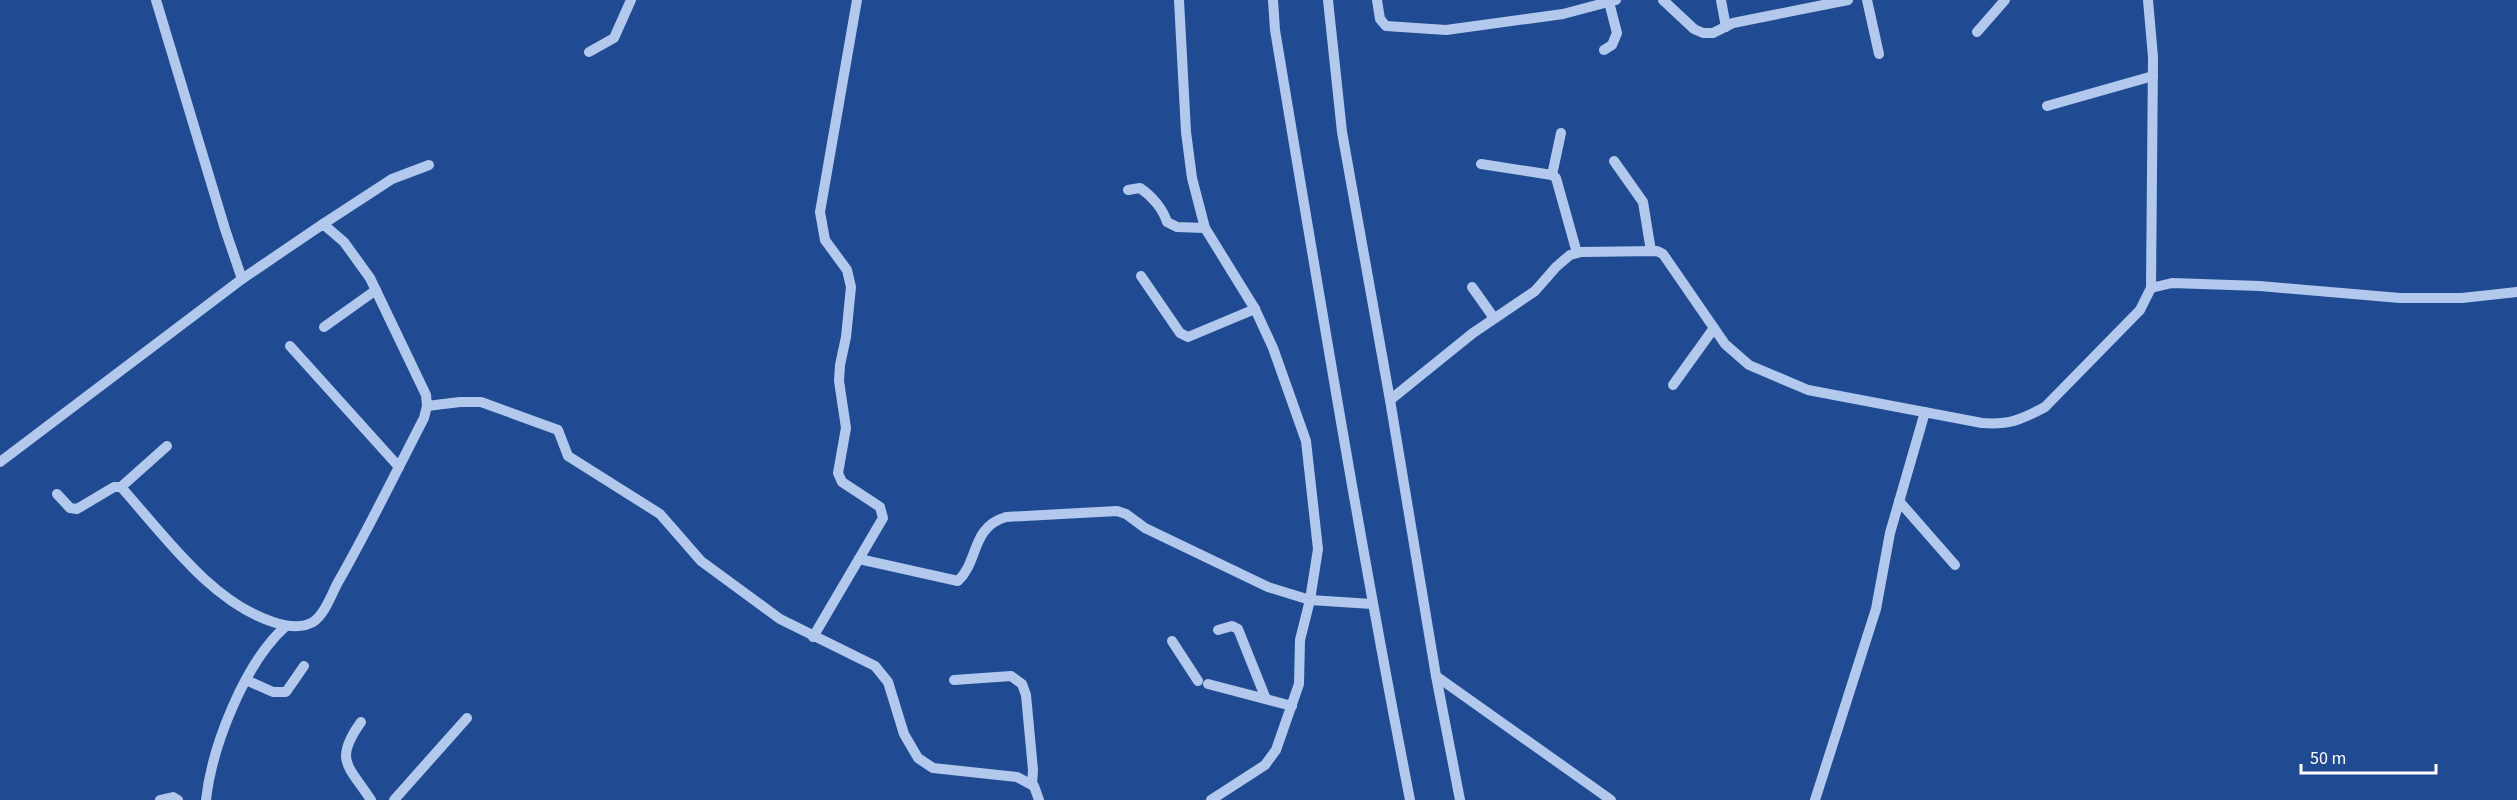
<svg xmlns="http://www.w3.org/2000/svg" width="2517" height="800" font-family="'Source Sans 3',sans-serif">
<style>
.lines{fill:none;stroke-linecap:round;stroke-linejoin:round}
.minor{stroke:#b2c9ed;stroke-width:10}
</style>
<rect width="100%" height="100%" fill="#204b92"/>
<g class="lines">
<g class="minor">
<path d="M156 0 225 229 242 279"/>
<path d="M1179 0 1186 132 1192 178 1205 228 1255 309 1273 348 1306 441 1318 549 1310 600 1300 640 1299 684 1276 750 1265 765 1211 800"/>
<path d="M1273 0 1275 30C1318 287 1360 544 1410 800"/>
<path d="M1328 0 1342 132 1390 400 1436 676 1460 800"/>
<path d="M1377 0 1380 19 1386 26 1446 30 1563 14 1616 0"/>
<path d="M1663 0 1694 29 1703 33H1713L1733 23 1848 0"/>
<path d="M1721 0 1726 27"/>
<path d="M1867 0 1879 54"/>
<path d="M2148 0 2153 57 2151 288"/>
<path d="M1977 32 2005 0"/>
<path d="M1604 50 1612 45 1617 33 1609 2"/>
<path d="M589 52 614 38 631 0"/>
<path d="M2047 106 2153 76"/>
<path d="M1614 161 1643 202 1651 251"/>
<path d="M1481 164 1552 175 1556 178 1577 253"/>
<path d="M1552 175 1561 133"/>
<path d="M1128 190 1140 188C1152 196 1163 209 1167 222L1177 227 1205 228"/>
<path d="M323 224 392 179 429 165"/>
<path d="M1141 276 1180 333 1188 337 1255 309"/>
<path d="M1472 287 1494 318"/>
<path d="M324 327 376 290"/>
<path d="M290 346 399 467"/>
<path d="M1673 385 1714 328"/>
<path d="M1390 400 1473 333 1535 291 1556 267 1570 255 1581 252 1657 251 1663 254 1725 344 1749 365 1808 390 1982 423C2009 425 2021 420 2045 407L2140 310 2151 288 2172 283 2260 286 2400 298H2462L2517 292"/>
<path d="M427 406 460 402H481L558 430 568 456 660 514 701 561 780 619 875 666 888 682 904 734 918 758 933 768 1017 777 1034 786 1039 800"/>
<path d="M0 462 242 279 323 224 344 242 370 278 426 395 427 406 424 418C395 474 368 530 337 584 331 596 324 615 313 622 301 629 285 626 273 622 211 602 164 535 121 487H114L77 509 70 508 57 494"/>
<path d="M121 487 167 446"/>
<path d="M1899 501 1955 565"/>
<path d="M859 559 958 581C979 561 971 527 1006 517L1117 511 1126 514 1145 528 1268 587 1310 600 1372 604"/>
<path d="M1218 630 1232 626 1238 629 1266 699"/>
<path d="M813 637 883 518 880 507 842 482 838 473 846 428 839 381 840 365 846 337 851 287 847 270 825 240 820 212 857 0"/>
<path d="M1172 641 1198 681"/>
<path d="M1436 676 1611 800"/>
<path d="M246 680 273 692H286L304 666"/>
<path d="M954 680 1011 676 1022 684 1026 695 1033 770 1032 785"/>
<path d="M1208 684 1292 706"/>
<path d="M361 722C333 761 349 766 371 800"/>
<path d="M160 800 173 797 178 800"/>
<path d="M206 800C212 746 245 662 286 626"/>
<path d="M394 800 467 718"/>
<path d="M1815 800 1876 609 1890 533 1925 412"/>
</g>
</g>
<path d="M2301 764v9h135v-9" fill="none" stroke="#ffffff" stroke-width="3"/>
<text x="2310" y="764" font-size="18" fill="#ffffff" stroke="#204b92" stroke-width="4.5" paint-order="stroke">50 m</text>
</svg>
